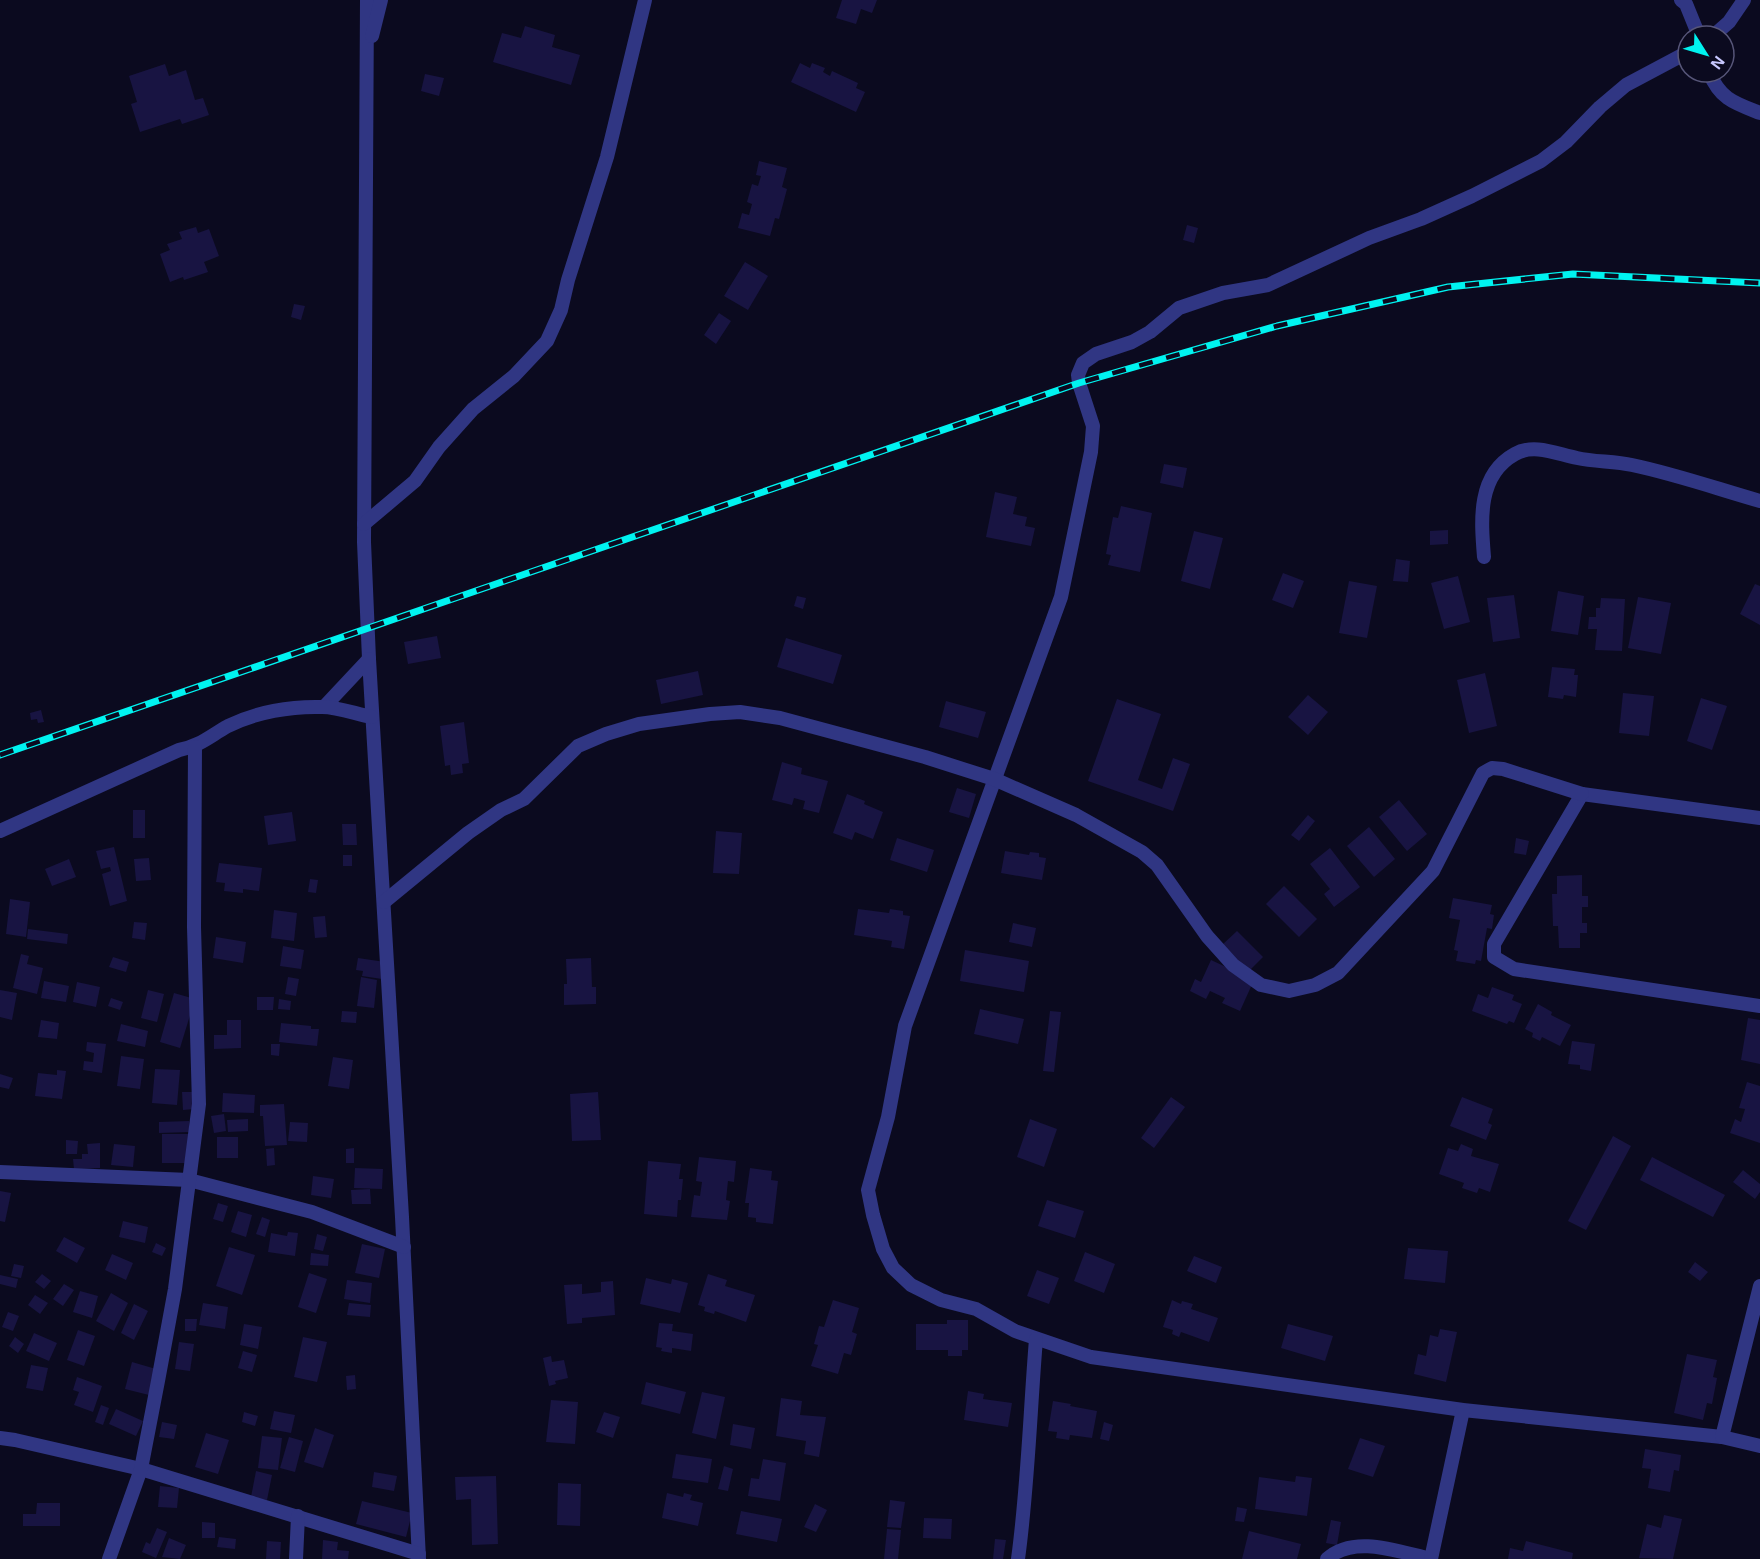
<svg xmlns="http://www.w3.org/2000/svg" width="1760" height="1559" font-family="Helvetica,sans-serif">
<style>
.building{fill:#181442}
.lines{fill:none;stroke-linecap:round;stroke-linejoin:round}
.minor{stroke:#303683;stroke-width:14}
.rail-casing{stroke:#00f3f0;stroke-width:7}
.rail{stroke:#0b0a1f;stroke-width:4.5;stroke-dasharray:14;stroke-linecap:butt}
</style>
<rect width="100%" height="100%" fill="#0b0a1f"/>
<g class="building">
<path d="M842 0H877L872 13 861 9 856 24 836 18Z"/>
<path d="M525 26 555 35 552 47 580 55 571 85 493 62 502 33 521 38Z"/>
<path d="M800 63 810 68 812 63 825 68 823 72 830 76 832 71 858 83 856 88 865 92 856 112 791 82Z"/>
<path d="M165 64 169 76 186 70 195 100 203 98 209 115 182 124 180 119 140 132 131 104 137 102 129 76Z"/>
<path d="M425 74 444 78 439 96 421 91Z"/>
<path d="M759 161 787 168 782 187 787 189 779 219 775 218 770 236 738 228 742 213 749 215 752 204 747 202 752 184 758 186 761 176 756 175Z"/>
<path d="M1187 225 1198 228 1194 243 1183 240Z"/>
<path d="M196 227 198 233 209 229 219 256 204 262 208 272 184 280 183 277 170 282 160 254 170 250 167 244 182 239 179 232Z"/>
<path d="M745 262 768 276 748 310 724 296Z"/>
<path d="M294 304 305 306 301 320 291 317Z"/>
<path d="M719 313 731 321 716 344 704 335Z"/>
<path d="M1164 464 1187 468 1183 488 1160 483Z"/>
<path d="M995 492 1017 497 1013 514 1027 517 1025 526 1035 528 1031 546 986 537Z"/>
<path d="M1121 506 1152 513 1140 572 1108 565 1111 555 1106 554 1113 517 1118 518Z"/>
<path d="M1448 530V544L1430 545V531Z"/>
<path d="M1194 531 1223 538 1210 589 1181 581Z"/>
<path d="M1396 559 1410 561 1408 582 1393 581Z"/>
<path d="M1283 573 1304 581 1293 608 1272 600Z"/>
<path d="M1458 576 1470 622 1444 629 1431 583Z"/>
<path d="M1349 581 1377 586 1367 638 1339 633Z"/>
<path d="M1755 584 1760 586V625L1740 614Z"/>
<path d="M1558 591 1584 596 1578 635 1551 631Z"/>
<path d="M1514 595 1520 638 1493 642 1487 598Z"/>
<path d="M797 596 806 598 803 609 794 606Z"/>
<path d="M1638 597 1671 603 1661 654 1628 648Z"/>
<path d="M1601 598 1625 599 1622 651 1595 650 1597 629H1588L1589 617H1596V608H1600Z"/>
<path d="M437 636 441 658 408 664 404 642Z"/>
<path d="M786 638 842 655 833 684 777 667Z"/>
<path d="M1552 667 1575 669 1574 675H1578L1576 697 1564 695 1563 699 1548 697Z"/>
<path d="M698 671 703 695 661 704 656 680Z"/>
<path d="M1485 673 1497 726 1469 733 1457 680Z"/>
<path d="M1623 693 1654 696 1649 736 1619 733Z"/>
<path d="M1308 695 1328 712 1308 735 1288 717Z"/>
<path d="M1701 698 1727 706 1712 750 1687 741Z"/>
<path d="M1117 699 1161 714 1138 780 1162 789 1173 758 1190 764 1173 811 1088 781Z"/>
<path d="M946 701 986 712 978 738 939 727Z"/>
<path d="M41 710 44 722 38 723 37 719 31 720 30 713Z"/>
<path d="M464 722 469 763 462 764 463 773 451 775 450 765 445 766 440 726Z"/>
<path d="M782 762 802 768 801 774 828 781 819 813 803 809 805 801 794 798 792 805 772 800Z"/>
<path d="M957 788 976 794 969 818 949 812Z"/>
<path d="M847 794 865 801 864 804 883 812 873 839 855 832 852 840 833 833Z"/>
<path d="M1399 800 1427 834 1407 851 1379 817Z"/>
<rect x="133" y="810" width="12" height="28"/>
<path d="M292 812 296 841 268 845 264 816Z"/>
<path d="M1308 815 1315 821 1299 841 1291 835Z"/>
<path d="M342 824H356L357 845H343Z"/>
<path d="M1369 827 1395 859 1374 877 1347 846Z"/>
<path d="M716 831 742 833 739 874 713 873Z"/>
<path d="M897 838 934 850 927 872 890 860Z"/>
<path d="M1516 838 1529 841 1526 855 1514 853Z"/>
<path d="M114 847 127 901 110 906 102 874 111 871 110 867 101 869 96 851Z"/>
<path d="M1330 848 1360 887 1334 907 1324 894 1330 889 1310 864Z"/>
<path d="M1005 851 1029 855 1030 852 1039 853V857L1046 858 1042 880 1001 873Z"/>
<rect x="343" y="855" width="9" height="11"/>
<path d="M149 858 151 880 136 881 134 859Z"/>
<path d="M69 859 76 877 52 886 45 869Z"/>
<path d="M219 863 262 868 259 891 243 889V893L224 891 225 883 216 882Z"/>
<path d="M1582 875V896H1588V907H1582V923H1587V933H1580V948H1559L1558 926H1553L1552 894H1557V876Z"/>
<path d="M310 879 318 880 316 893 308 892Z"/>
<path d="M1284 886 1317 919 1299 937 1266 904Z"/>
<path d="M1453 898 1492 905 1490 914 1494 915 1492 929 1487 928 1481 961 1476 960 1475 964 1456 961 1458 951 1454 950 1460 920 1449 918Z"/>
<path d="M10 899 30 902 26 937 6 934Z"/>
<path d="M858 909 889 913 890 909 903 911V915L910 916 904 949 891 947 892 941 854 935Z"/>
<path d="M274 910 297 913 294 941 271 938Z"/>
<path d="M325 916 327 937 315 938 313 917Z"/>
<path d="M134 922 147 923 145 940 132 938Z"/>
<path d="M1013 923 1036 928 1032 947 1009 942Z"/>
<path d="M28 929 68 934 67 944 27 939Z"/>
<path d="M1237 931 1263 957 1248 972 1221 946Z"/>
<path d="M216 937 246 942 243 963 213 958Z"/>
<path d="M283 946 304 950 301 969 280 966Z"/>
<path d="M965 950 1029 961 1024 992 960 981Z"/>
<path d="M21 954 29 956 27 964 43 968 37 994 13 988Z"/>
<path d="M113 957 129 962 126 972 109 967Z"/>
<path d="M358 958 385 962 382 979 362 976 363 971 356 970Z"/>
<path d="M591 958 592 987H596V1004L564 1005V984H567L566 959Z"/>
<path d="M1211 960 1254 980 1240 1011 1222 1003 1225 998 1210 991 1206 999 1190 991 1195 979 1201 982Z"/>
<path d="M288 977 299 979 296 996 285 994Z"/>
<path d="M361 977 377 980 374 1008 357 1006Z"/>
<path d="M44 981 69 986 66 1002 41 998Z"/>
<path d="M77 982 100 987 96 1007 73 1002Z"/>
<path d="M1492 987 1514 995 1512 1000 1522 1004 1514 1023 1509 1021 1507 1024 1472 1011 1478 994 1488 998Z"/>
<path d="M0 990 17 993 12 1020 0 1017Z"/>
<path d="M148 990 164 994 157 1022 141 1018Z"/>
<path d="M174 993 195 999 180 1048 160 1042Z"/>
<path d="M257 997H274L273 1010H257Z"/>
<path d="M111 998 123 1002 120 1010 108 1006Z"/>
<path d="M279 999 291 1001 290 1010 278 1009Z"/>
<path d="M1538 1004 1552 1012 1551 1015 1571 1025 1560 1046 1542 1037 1540 1041 1532 1037 1533 1033 1525 1029Z"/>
<path d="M980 1009 1024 1019 1018 1044 974 1034Z"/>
<path d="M342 1011 357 1012 356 1023 341 1022Z"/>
<path d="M1050 1011 1061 1012 1054 1072 1043 1071Z"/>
<path d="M1748 1018 1760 1020V1064L1741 1060Z"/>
<path d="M41 1020 59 1023 57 1039 38 1037Z"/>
<path d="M227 1020H241V1048L214 1049V1035H227Z"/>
<path d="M281 1023 311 1026V1029H319L317 1046 279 1042Z"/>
<path d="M121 1024 148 1031 145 1047 117 1041Z"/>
<path d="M1572 1041 1595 1044 1591 1071 1580 1069V1065L1568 1064Z"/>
<path d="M87 1042 106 1044 102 1073 83 1070 84 1061 93 1062 94 1053 86 1051Z"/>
<path d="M271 1044H280L279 1056 271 1055Z"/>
<path d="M121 1056 144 1059 140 1089 117 1086Z"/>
<path d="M333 1057 353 1060 349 1089 328 1086Z"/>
<path d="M155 1069 180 1070 177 1105 152 1103Z"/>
<path d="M57 1070 66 1071 62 1099 35 1096 38 1073 57 1075Z"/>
<path d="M0 1074 13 1078 9 1089 0 1087Z"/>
<path d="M1747 1082 1760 1086V1143L1730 1133 1735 1119 1741 1122 1745 1109 1739 1108Z"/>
<path d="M182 1092H193L194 1109 183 1110Z"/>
<path d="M598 1092 601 1140 572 1141 570 1094Z"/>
<path d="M223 1093 255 1095 254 1113 222 1112Z"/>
<path d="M1171 1097 1185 1107 1154 1148 1141 1138Z"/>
<path d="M1462 1097 1493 1109 1488 1123 1492 1125 1486 1140 1450 1126Z"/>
<path d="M284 1104 287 1145 265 1146 263 1116H260V1105Z"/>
<path d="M224 1114 226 1131 214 1133 211 1116Z"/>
<path d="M248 1119V1131L228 1132 227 1120Z"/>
<path d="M1030 1119 1057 1129 1044 1167 1017 1157Z"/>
<path d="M189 1121V1132L159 1133V1122Z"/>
<path d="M290 1122 308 1123 307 1142 288 1141Z"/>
<rect x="162" y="1134" width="27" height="29"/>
<path d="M1613 1136 1631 1146 1586 1230 1568 1221Z"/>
<rect x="217" y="1137" width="21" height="21"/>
<path d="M66 1140 78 1141 77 1154H66Z"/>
<path d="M100 1143V1168L74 1169 73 1159H82V1154H88L87 1144Z"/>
<path d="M114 1144 135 1146 133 1167 111 1165Z"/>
<path d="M1461 1144 1473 1149 1471 1156 1499 1164 1490 1192 1479 1188 1477 1193 1462 1188 1464 1183 1439 1174 1448 1148 1458 1151Z"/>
<path d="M274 1148 275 1165 267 1166 266 1149Z"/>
<path d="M354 1148V1163H346V1149Z"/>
<path d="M699 1157 736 1161 734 1182 728 1181 726 1200 730 1201 727 1220 691 1217 694 1195 700 1196 702 1182 696 1181Z"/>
<path d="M1652 1157 1725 1195 1713 1217 1640 1180Z"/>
<path d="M648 1161 681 1164 679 1179H683L681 1200H678L677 1217 644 1214Z"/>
<path d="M355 1168 383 1169 382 1189 354 1188Z"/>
<path d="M750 1168 772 1171 771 1180 778 1181 773 1224 756 1222V1218L748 1217 749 1203H745Z"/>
<path d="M1743 1170 1760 1184V1192L1755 1199 1733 1182Z"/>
<path d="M313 1176 334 1179 331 1198 311 1195Z"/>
<path d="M370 1189 371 1204H352L351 1190Z"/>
<path d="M0 1191 11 1193 5 1222 0 1221Z"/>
<path d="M1047 1200 1084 1211 1075 1238 1038 1226Z"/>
<path d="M218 1203 228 1206 223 1222 213 1219Z"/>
<path d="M238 1211 252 1215 246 1237 231 1232Z"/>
<path d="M262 1217 270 1220 265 1237 256 1234Z"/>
<path d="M123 1221 148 1227 145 1243 119 1237Z"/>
<path d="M288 1232 298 1233 295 1256 268 1252 271 1233 287 1236Z"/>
<path d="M317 1234 327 1237 323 1251 314 1249Z"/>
<path d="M64 1237 85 1248 77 1263 56 1251Z"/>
<path d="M156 1243 166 1248 162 1256 152 1252Z"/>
<path d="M362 1244 385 1249 379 1278 355 1273Z"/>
<path d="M229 1247 255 1255 242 1295 216 1286Z"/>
<path d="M1408 1248 1448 1251 1445 1283 1404 1279Z"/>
<path d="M1085 1252 1115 1264 1104 1293 1074 1281Z"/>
<path d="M311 1253 329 1255 328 1266 310 1265Z"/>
<path d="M112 1254 133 1263 126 1280 105 1270Z"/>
<path d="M1194 1256 1222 1267 1216 1283 1187 1271Z"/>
<path d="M1695 1262 1708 1272 1700 1281 1688 1272Z"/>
<path d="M14 1264 24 1266 21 1278 11 1276Z"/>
<path d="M1037 1270 1059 1278 1049 1304 1027 1296Z"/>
<path d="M309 1273 327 1279 316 1313 298 1307Z"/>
<path d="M42 1274 51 1281 44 1289 35 1282Z"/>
<path d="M708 1274 727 1280 725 1286 755 1295 746 1322 715 1311 714 1314 704 1311 705 1307 698 1305Z"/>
<path d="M0 1275 18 1279 16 1288 0 1284Z"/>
<path d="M646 1278 671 1284 672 1279 688 1283 680 1313 640 1304Z"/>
<path d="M347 1280 372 1283 370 1303 344 1299Z"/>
<path d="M613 1281 615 1315 582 1318V1323L567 1324 564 1285 582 1284V1294L601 1292V1282Z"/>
<path d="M64 1284 74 1290 63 1306 53 1299Z"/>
<path d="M80 1291 98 1296 92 1318 73 1312Z"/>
<path d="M111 1293 128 1303 114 1331 96 1321Z"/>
<path d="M35 1295 48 1303 40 1314 28 1305Z"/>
<path d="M833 1300 859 1308 852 1332 857 1334 851 1355 844 1353 838 1374 811 1366 818 1345 814 1344 819 1326 824 1327Z"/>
<path d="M1172 1300 1181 1304 1182 1301 1193 1304 1191 1309 1218 1318 1209 1342 1181 1332 1179 1337 1172 1334 1173 1330 1163 1327Z"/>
<path d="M203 1303 228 1307 225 1329 199 1325Z"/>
<path d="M349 1303 371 1305 370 1317 347 1315Z"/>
<path d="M134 1304 148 1311 134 1340 121 1333Z"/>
<path d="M8 1312 19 1316 13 1331 2 1327Z"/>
<path d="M185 1319H197L196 1331H185Z"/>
<path d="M947 1320H968V1350H962V1356H948V1350H916V1324H947Z"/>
<path d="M659 1323 673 1324 672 1331 693 1334 691 1351 672 1348V1353L661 1351 662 1348 656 1347Z"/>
<path d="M244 1324 262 1327 258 1349 240 1345Z"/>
<path d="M1288 1324 1333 1336 1325 1361 1281 1348Z"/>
<path d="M1440 1329 1457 1332 1446 1382 1414 1374 1418 1354 1426 1356 1430 1335 1438 1337Z"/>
<path d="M78 1330 95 1336 84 1366 67 1360Z"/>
<path d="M34 1333 57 1343 49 1361 26 1351Z"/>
<path d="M15 1337 24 1344 18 1353 9 1346Z"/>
<path d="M303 1337 327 1342 317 1382 294 1377Z"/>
<path d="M179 1342 194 1344 190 1371 175 1369Z"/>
<path d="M243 1351 257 1355 252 1372 238 1368Z"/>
<path d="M1687 1354 1717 1360 1713 1377 1717 1378 1712 1404 1707 1403 1703 1420 1674 1413Z"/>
<path d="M551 1356 552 1362 564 1360 568 1378 555 1381 556 1384 549 1386 543 1358Z"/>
<path d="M132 1362 156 1369 149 1395 125 1389Z"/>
<path d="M31 1365 48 1368 43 1391 26 1388Z"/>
<path d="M355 1375 356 1389 347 1390 346 1376Z"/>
<path d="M77 1377 102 1386 93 1412 74 1405 79 1392 73 1390Z"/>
<path d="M646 1382 686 1392 680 1414 641 1404Z"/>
<path d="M968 1391 984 1394 983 1399 1012 1403 1008 1427 964 1420Z"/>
<path d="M702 1392 725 1397 716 1439 692 1433Z"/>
<path d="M781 1398 802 1401 800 1415 826 1417 819 1457 804 1454 806 1441 776 1436Z"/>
<path d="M551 1400 578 1402 575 1444 546 1442Z"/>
<path d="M1053 1401 1071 1404 1070 1406 1097 1411 1092 1438 1070 1435 1069 1440 1056 1438 1057 1432 1048 1431Z"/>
<path d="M101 1405 109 1408 103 1425 95 1422Z"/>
<path d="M116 1409 143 1421 136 1436 109 1424Z"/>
<path d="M274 1411 295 1415 291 1433 270 1429Z"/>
<path d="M244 1412 258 1416 255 1426 242 1422Z"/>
<path d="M604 1412 620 1417 613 1438 596 1432Z"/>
<path d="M162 1422 177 1425 174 1439 159 1437Z"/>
<path d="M1104 1422 1113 1425 1109 1441 1100 1439Z"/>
<path d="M733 1424 755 1428 751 1449 730 1445Z"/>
<path d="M315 1428 334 1435 323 1468 304 1462Z"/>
<path d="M206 1433 229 1440 218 1474 195 1467Z"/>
<path d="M262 1436 282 1438 278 1470 258 1468Z"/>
<path d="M289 1437 303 1441 295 1472 280 1468Z"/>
<path d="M1360 1438 1385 1446 1373 1477 1348 1469Z"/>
<path d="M1645 1449 1681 1455 1679 1471 1674 1470 1670 1492 1648 1488 1651 1469 1642 1468Z"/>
<path d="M676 1454 712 1459 708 1483 672 1478Z"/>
<path d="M763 1459 786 1463 780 1501 748 1496 751 1478 759 1479Z"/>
<path d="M724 1466 733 1469 728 1491 718 1489Z"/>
<path d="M256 1471 272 1475 267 1500 251 1497Z"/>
<path d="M374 1472 397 1476 394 1491 372 1487Z"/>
<path d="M496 1476 498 1544 472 1545 471 1499 456 1500 455 1477Z"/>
<path d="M1296 1476 1312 1478 1307 1516 1255 1509 1259 1477 1295 1482Z"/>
<path d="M558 1483 581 1484 580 1526 557 1525Z"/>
<path d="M160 1486 179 1488 177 1508 158 1507Z"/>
<path d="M667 1493 683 1497 684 1493 692 1495 690 1500 703 1503 698 1526 662 1518Z"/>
<path d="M890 1500 905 1502 901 1528 887 1527Z"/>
<path d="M362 1501 412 1513 406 1537 356 1524Z"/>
<path d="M37 1503H60V1526H23V1514H36Z"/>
<path d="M815 1504 827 1510 816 1532 804 1527Z"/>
<path d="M1237 1507 1247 1509 1244 1522 1235 1521Z"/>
<path d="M741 1511 782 1519 777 1542 736 1534Z"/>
<path d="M1664 1515 1682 1519 1673 1559 1639 1558 1647 1524 1661 1528Z"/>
<path d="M924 1518 952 1519 951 1539 923 1538Z"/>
<path d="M1331 1520 1341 1522 1337 1545 1326 1543Z"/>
<path d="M202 1522 215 1523V1538H202Z"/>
<path d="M157 1528 167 1532 156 1558 142 1552 146 1542 150 1544Z"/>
<path d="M887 1529 901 1530 898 1559H884Z"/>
<path d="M1249 1531 1301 1544 1297 1559H1242Z"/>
<path d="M219 1537 236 1539 235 1549 217 1547Z"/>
<path d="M169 1538 186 1545 180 1559 162 1557Z"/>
<path d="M995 1539 1006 1540 1003 1559H993Z"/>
<path d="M323 1540 338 1542 337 1550 349 1551 348 1559H322Z"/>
<path d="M267 1541 281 1542 280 1559H266Z"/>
<path d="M1526 1541 1573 1553 1572 1559H1508L1510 1548 1523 1551Z"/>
</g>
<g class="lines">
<g class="minor">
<path d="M367 0 364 542 369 659 402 1217 419 1559"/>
<path d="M1681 0 1686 4 1699 36"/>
<path d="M372 36 381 0"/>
<path d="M1713 36 1729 22 1744 0"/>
<path d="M1688 52 1626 85 1600 107 1566 142 1541 161 1472 196 1421 219 1369 238 1268 285 1223 293 1179 308 1150 332 1132 342 1096 354 1083 363 1078 375 1079 383 1093 426 1091 452 1061 597 905 1026 888 1117 868 1190 873 1215 883 1249 893 1268 911 1285 941 1300 976 1309 1015 1331 1091 1357 1463 1410 1722 1437"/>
<path d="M1709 72C1720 99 1734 103 1760 113"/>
<path d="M364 524 415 481 439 447 473 409 514 376 547 341 561 310 568 280 607 157 645 0"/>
<path d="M1484 557C1481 520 1477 475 1515 454 1534 443 1557 454 1577 458 1595 462 1614 461 1632 465 1675 474 1718 489 1760 501"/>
<path d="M324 707 369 659"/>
<path d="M1760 818 1582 794 1494 944V957L1514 969 1760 1006"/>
<path d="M0 831 179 750C200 746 210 736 228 726 256 712 291 706 322 707 338 707 356 714 372 717"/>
<path d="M384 902 468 833 501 810 524 799 578 746 606 734 639 724 710 714 740 712 780 718 925 757 994 779 1076 815 1142 852 1157 865 1207 936 1233 965 1261 985 1289 991 1315 985 1338 973 1433 871 1483 773 1492 768 1503 769 1582 794"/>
<path d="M0 1172 189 1180 312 1212 404 1247"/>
<path d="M1760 1286 1722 1437 1760 1446"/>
<path d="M0 1438 15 1440 141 1469 419 1554"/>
<path d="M109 1559 141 1469 158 1381 175 1289 199 1104 194 927 195 747"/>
<path d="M296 1559 298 1516"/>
<path d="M1018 1559C1028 1486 1030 1412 1036 1339"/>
<path d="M1327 1559C1354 1534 1399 1552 1431 1559"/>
<path d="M1431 1559 1463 1410"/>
</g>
<defs>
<path id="rail" d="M0 755 1079 383 1277 326 1448 287 1573 274 1760 283"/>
</defs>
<use href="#rail" class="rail-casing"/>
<use href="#rail" class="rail"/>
</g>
<g transform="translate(1706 54) rotate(127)"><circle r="28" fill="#0b0a1f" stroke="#575679" stroke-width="1.5"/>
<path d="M0-4.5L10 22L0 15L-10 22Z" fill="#00f3f0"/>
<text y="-9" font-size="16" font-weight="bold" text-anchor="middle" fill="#c8c8ff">N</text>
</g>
</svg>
